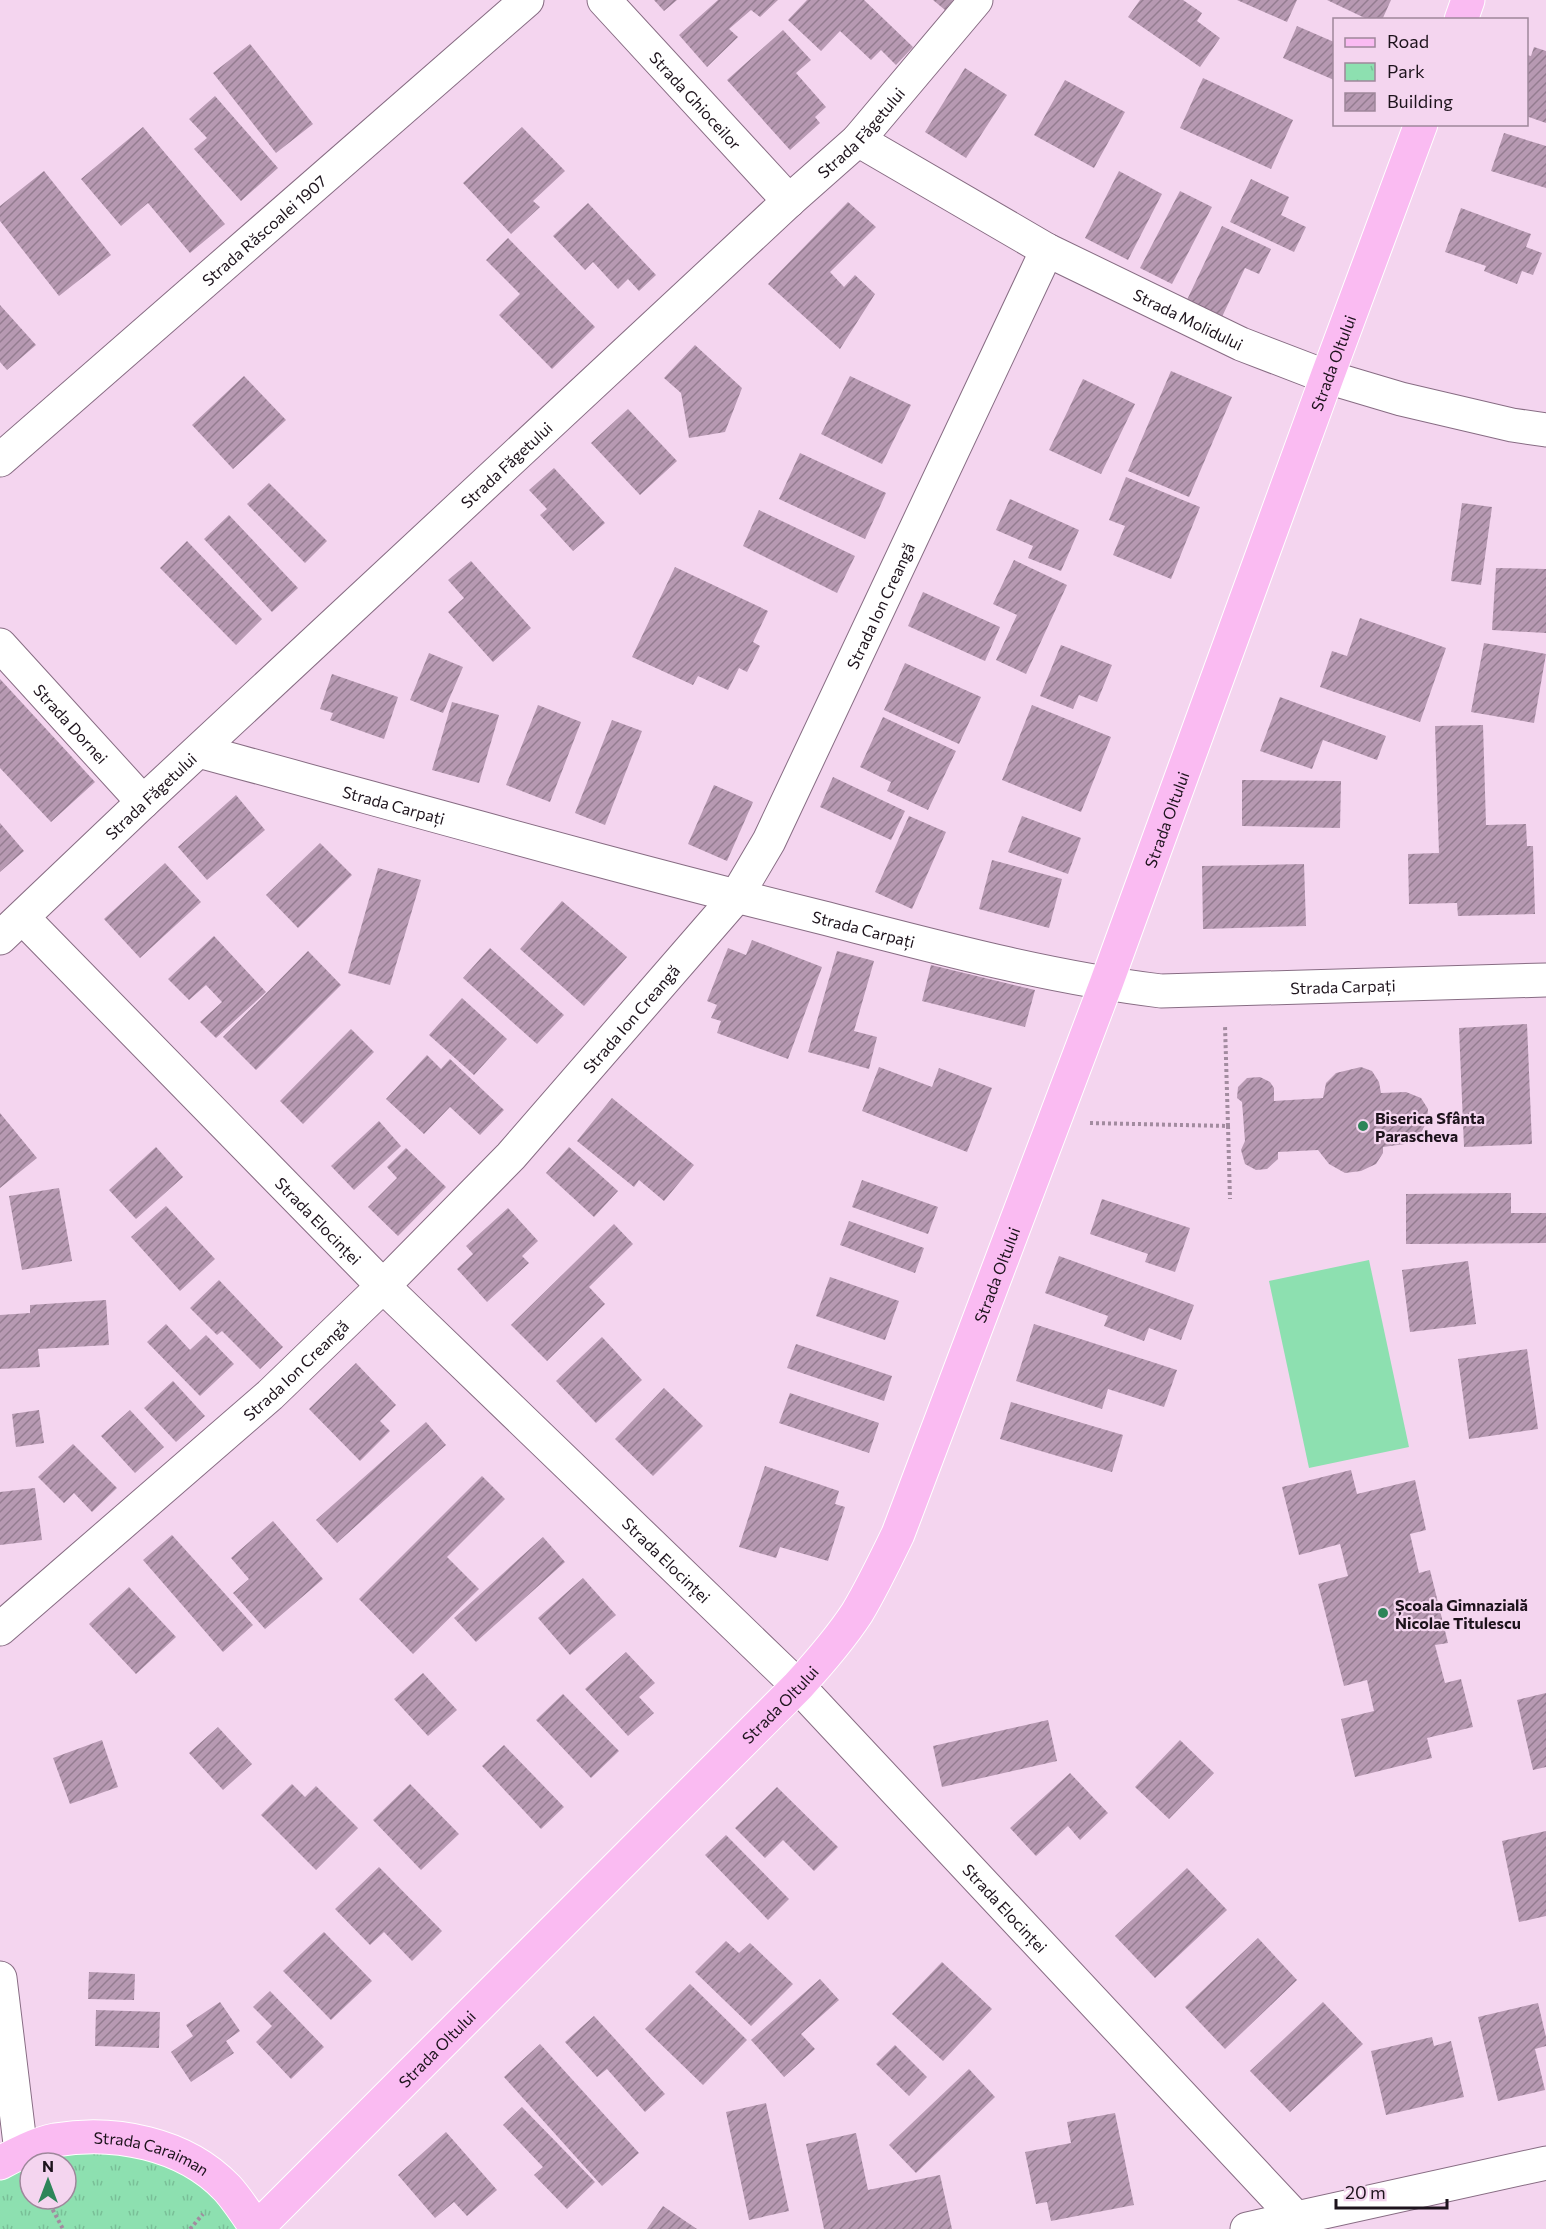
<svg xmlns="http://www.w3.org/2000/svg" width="1546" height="2229" font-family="Commissioner,sans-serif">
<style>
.park{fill:url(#park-tufts);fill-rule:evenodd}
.pitch{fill:#8de0b0}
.building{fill:url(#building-hatch)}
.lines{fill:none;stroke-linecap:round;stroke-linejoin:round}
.minor-casing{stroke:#876c83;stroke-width:35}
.major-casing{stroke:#fff;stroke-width:35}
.path{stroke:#a28b9f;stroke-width:4;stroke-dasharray:3 3;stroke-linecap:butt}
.minor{stroke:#fff;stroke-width:33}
.major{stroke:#fabbf2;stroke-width:33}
.poi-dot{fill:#2e8559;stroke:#f4d5ef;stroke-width:2}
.labels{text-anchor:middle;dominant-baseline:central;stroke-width:4.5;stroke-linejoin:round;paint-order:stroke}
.street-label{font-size:16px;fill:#1d131c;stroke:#f4d5ef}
.poi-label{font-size:16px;font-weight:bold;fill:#1d131c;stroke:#f4d5ef;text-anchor:start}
</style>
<defs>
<pattern id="park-tufts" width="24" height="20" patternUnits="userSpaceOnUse" patternTransform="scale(1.5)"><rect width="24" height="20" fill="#8de0b0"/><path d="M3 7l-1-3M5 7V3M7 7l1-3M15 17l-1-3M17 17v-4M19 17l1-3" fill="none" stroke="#79bf97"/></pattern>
<pattern id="building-hatch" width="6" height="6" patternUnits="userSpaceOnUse" patternTransform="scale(1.5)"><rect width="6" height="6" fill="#b799b2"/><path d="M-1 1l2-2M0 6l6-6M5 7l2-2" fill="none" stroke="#947c90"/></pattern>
</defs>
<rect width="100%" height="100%" fill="#f4d5ef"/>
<path class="park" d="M149 2143 257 2229H0V2163ZM30 2163H66V2199H30Z"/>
<path class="pitch" d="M1369 1260 1409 1447 1309 1468 1269 1281Z"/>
<g class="building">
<path d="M654 0H677L664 11Z"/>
<path d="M718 0H778L760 17 751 10 729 29 738 37 707 67 679 35Z"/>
<path d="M807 0H864L913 47 896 65 881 50 871 60 840 31 821 51 788 20Z"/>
<path d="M933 0H953L945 10Z"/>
<path d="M1140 0H1183L1202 13 1197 21 1220 38 1200 67 1128 17Z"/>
<path d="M1237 0H1297L1287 22Z"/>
<path d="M1327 0H1391L1382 20H1369Z"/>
<path d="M1297 26 1334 42V80L1283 58Z"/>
<path d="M783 30 811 60 796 73 826 107 815 117 820 123 790 150 727 80Z"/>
<path d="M250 44 313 124 276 153 213 73Z"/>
<path d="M1534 47 1546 51V123L1526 116V55L1531 56Z"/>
<path d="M965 68 1007 95 966 158 925 132Z"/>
<path d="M1203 78 1293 120 1271 169 1180 128Z"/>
<path d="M1065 80 1125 112 1094 168 1034 135Z"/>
<path d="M215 96 278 168 241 201 194 149 207 138 189 119Z"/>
<path d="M143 127 225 224 190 253 148 203 121 226 81 179Z"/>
<path d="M522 127 565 171 533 201 540 207 511 234 463 183Z"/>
<path d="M1504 133 1546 146V188L1491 171Z"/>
<path d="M44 171 111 255 59 296 0 221V206Z"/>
<path d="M1119 171 1162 194 1128 260 1085 238Z"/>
<path d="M1251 179 1289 197 1281 215 1306 227 1294 252 1230 222Z"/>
<path d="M1180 191 1212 207 1172 284 1140 268Z"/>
<path d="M848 202 876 227 830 272 844 287 855 275 875 294 840 349 768 284Z"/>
<path d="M588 203 656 275 639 291 628 279 618 289 593 262 585 270 553 236Z"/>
<path d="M1461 208 1531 234 1526 247 1542 253 1533 275 1522 271 1517 284 1484 271 1486 266 1445 252Z"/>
<path d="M1222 226 1271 249 1259 274 1245 268 1221 319 1186 302Z"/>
<path d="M508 238 595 327 552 369 499 315 520 294 486 260Z"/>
<path d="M0 305 36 345 7 370 0 362Z"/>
<path d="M695 345 742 388 725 432 689 438 681 393 664 378Z"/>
<path d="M1171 371 1232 397 1189 497 1128 471Z"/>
<path d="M244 376 286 420 233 469 192 425Z"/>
<path d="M850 376 911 405 882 464 821 434Z"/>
<path d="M1083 379 1135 404 1101 474 1049 450Z"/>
<path d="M628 409 677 461 640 495 591 443Z"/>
<path d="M800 453 886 493 865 539 779 499Z"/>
<path d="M554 468 605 523 573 551 540 515 547 509 529 490Z"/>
<path d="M1126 477 1200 507 1171 579 1113 555 1125 526 1109 520Z"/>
<path d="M269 483 327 541 305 563 247 504Z"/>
<path d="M1010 499 1079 530 1061 571 1028 558 1033 546 996 530Z"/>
<path d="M1462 503 1492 507 1481 585 1451 581Z"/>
<path d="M759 510 855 556 837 593 743 546Z"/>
<path d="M229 515 298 588 272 612 204 539Z"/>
<path d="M187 541 262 619 236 645 160 568Z"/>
<path d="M1014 560 1067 585 1026 674 996 660 1017 615 993 604Z"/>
<path d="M471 561 531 628 493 662 448 612 464 598 448 580Z"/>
<path d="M675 567 768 611 753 642 760 646 747 672 739 668 728 690 698 676 693 685 632 657Z"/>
<path d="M1496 568 1546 569V633L1492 630Z"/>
<path d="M923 592 1000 627 985 661 908 626Z"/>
<path d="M1360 618 1446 648 1420 722 1320 687 1332 651 1347 656Z"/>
<path d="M1484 643 1546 654 1534 723 1471 712Z"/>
<path d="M1061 645 1112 665 1097 702 1079 695 1073 709 1040 696Z"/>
<path d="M429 653 463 667 443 713 410 700Z"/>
<path d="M905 663 981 697 959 744 884 710Z"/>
<path d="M332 674 398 697 384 739 330 720 333 713 320 709Z"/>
<path d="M0 679 95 782 51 822 0 768Z"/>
<path d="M1280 697 1386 736 1377 760 1323 740 1312 769 1260 751Z"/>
<path d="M452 702 499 715 479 783 432 770Z"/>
<path d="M538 705 581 722 550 802 506 785Z"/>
<path d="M1032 705 1111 737 1081 812 1002 780Z"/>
<path d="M883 717 956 751 928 810 887 791 891 782 860 767Z"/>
<path d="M612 720 642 731 605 825 575 813Z"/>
<path d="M1483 725 1486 825 1526 824 1527 846H1533L1535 914 1458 916 1457 903 1409 904 1408 854 1439 853 1435 726Z"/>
<path d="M833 777 905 811 891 840 820 807Z"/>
<path d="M1242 780 1341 781 1340 828 1242 826Z"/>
<path d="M714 785 753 802 727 861 688 844Z"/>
<path d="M236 795 265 830 207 880 178 847Z"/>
<path d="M909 816 946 832 912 909 875 892Z"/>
<path d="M1022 816 1081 838 1068 874 1008 852Z"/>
<path d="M0 823 24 851 0 872Z"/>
<path d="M320 843 352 875 298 928 266 895Z"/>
<path d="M992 860 1062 879 1049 928 979 909Z"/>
<path d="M165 863 201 902 140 958 104 919Z"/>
<path d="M1304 864 1306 926 1203 929 1202 866Z"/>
<path d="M378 868 421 880 390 985 348 973Z"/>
<path d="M562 901 627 957 584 1006 520 949Z"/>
<path d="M214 936 266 992 216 1038 200 1022 222 1002 206 985 189 1000 168 979Z"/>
<path d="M752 940 822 967 788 1059 717 1033 721 1021 711 1018 717 1005 707 1001 728 948 746 955Z"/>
<path d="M490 948 564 1015 537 1044 463 978Z"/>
<path d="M308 951 341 985 256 1070 223 1037Z"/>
<path d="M837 951 874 961 854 1031 877 1037 869 1069 808 1052Z"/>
<path d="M931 965 1035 990 1025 1027 922 1001Z"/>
<path d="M462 998 507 1039 474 1075 429 1035Z"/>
<path d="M1527 1024 1532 1144 1464 1147 1459 1028Z"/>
<path d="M351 1029 374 1052 303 1124 280 1101Z"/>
<path d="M427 1055 441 1069 450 1059 504 1110 480 1135 450 1107 424 1134 386 1099Z"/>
<path d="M879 1067 932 1087 939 1068 992 1088 967 1152 862 1111Z"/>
<path d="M1361 1067 1372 1071 1379 1082 1381 1093 1406 1092 1421 1098 1428 1109 1427 1121 1422 1131 1412 1143 1383 1147V1153L1376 1164 1361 1171 1345 1173 1329 1164 1318 1150 1278 1152V1159L1267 1169 1256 1170 1245 1164 1241 1150 1245 1141 1242 1102 1237 1098 1238 1087 1247 1078 1260 1077 1270 1082 1274 1088V1101L1323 1098 1326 1083 1336 1073Z"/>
<path d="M612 1098 694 1165 664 1201 639 1180 634 1187 577 1141Z"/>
<path d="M0 1113 37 1158 0 1188Z"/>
<path d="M379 1121 401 1146 354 1190 331 1166Z"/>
<path d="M156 1147 183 1177 136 1219 109 1190Z"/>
<path d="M569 1147 618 1191 594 1217 546 1173Z"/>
<path d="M406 1148 446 1187 398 1236 368 1207 397 1178 387 1167Z"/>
<path d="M862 1180 938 1207 928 1234 852 1207Z"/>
<path d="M59 1188 72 1261 22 1270 9 1196Z"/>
<path d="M1511 1193V1213H1546V1243L1406 1244V1194Z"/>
<path d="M1102 1199 1190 1228 1175 1272 1145 1262 1148 1254 1090 1234Z"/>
<path d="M166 1206 215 1259 180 1291 131 1237Z"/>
<path d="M508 1208 538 1241 522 1256 529 1263 487 1302 457 1269 473 1254 466 1246Z"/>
<path d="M849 1221 924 1248 915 1273 840 1245Z"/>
<path d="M614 1224 633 1244 589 1287 605 1304 547 1361 511 1325Z"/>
<path d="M1059 1256 1194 1305 1181 1340 1149 1328 1144 1341 1104 1326 1108 1316 1045 1293Z"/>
<path d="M1468 1261 1476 1324 1410 1332 1402 1270Z"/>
<path d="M830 1277 899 1301 885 1340 816 1316Z"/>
<path d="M219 1280 283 1347 260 1369 222 1331 217 1335 190 1308Z"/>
<path d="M106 1300 109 1345 38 1349 40 1367 0 1369V1315L30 1313V1305Z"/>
<path d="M166 1324 190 1350 206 1335 234 1364 200 1396 147 1342Z"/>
<path d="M1034 1324 1177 1370 1164 1407 1108 1389 1102 1409 1016 1381Z"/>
<path d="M602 1337 642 1380 596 1423 556 1381Z"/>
<path d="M796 1344 892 1376 884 1401 787 1368Z"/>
<path d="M1527 1349 1538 1429 1469 1439 1458 1359Z"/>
<path d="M356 1363 396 1405 380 1421 390 1431 360 1461 309 1409Z"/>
<path d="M173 1381 205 1416 176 1442 144 1408Z"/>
<path d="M664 1388 703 1426 653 1476 615 1439Z"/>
<path d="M790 1393 879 1423 869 1453 779 1423Z"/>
<path d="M1011 1402 1123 1435 1112 1472 1000 1439Z"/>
<path d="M39 1410 44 1443 16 1447 12 1414Z"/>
<path d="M130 1410 164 1447 135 1473 101 1436Z"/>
<path d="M426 1422 446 1445 337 1543 316 1520Z"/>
<path d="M73 1444 117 1488 92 1512 74 1493 64 1503 38 1477Z"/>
<path d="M765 1466 839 1491 835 1504 845 1507 828 1561 780 1547 776 1558 739 1547Z"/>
<path d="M1351 1470 1357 1494 1415 1480 1426 1530 1410 1534 1419 1573 1430 1570 1448 1643 1435 1645 1445 1683 1461 1679 1473 1727 1427 1738 1432 1758 1355 1777 1341 1719 1374 1711 1367 1680 1344 1686 1318 1584 1348 1576 1340 1544 1299 1555 1282 1487Z"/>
<path d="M482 1476 505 1499 447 1557 479 1589 413 1654 359 1599Z"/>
<path d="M35 1488 42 1540 0 1545V1492Z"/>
<path d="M273 1521 323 1579 265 1629 233 1593 249 1579 231 1558Z"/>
<path d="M172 1535 253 1625 223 1652 143 1560Z"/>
<path d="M543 1537 565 1562 476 1642 454 1618Z"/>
<path d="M583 1578 616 1615 570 1655 538 1618Z"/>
<path d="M129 1587 176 1637 136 1674 89 1624Z"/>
<path d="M626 1652 655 1683 639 1697 654 1713 628 1736 585 1689Z"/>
<path d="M423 1673 457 1710 428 1736 394 1699Z"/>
<path d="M1546 1693V1767L1533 1770 1517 1700Z"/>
<path d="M563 1694 619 1751 591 1778 536 1720Z"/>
<path d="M1048 1720 1057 1761 942 1787 933 1746Z"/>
<path d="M218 1727 252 1764 223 1790 189 1753Z"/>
<path d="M102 1740 118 1787 70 1804 53 1758Z"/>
<path d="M1180 1740 1214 1773 1169 1819 1135 1787Z"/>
<path d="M504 1745 564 1807 541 1829 482 1766Z"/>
<path d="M1070 1773 1108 1813 1080 1840 1068 1826 1036 1856 1010 1828Z"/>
<path d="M292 1784 305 1797 316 1786 358 1828 316 1870 261 1815Z"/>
<path d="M410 1784 459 1834 421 1870 373 1820Z"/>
<path d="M777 1787 838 1847 814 1871 783 1840 765 1858 735 1828Z"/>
<path d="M1546 1831V1916L1519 1922 1502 1841Z"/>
<path d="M726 1835 789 1899 768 1920 705 1855Z"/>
<path d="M379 1867 442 1931 412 1961 384 1932 370 1945 335 1909Z"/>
<path d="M1187 1868 1227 1910 1155 1978 1115 1936Z"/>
<path d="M324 1932 372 1981 331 2020 283 1971Z"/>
<path d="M1258 1938 1297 1980 1225 2049 1185 2007Z"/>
<path d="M726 1941 739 1953 750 1943 793 1984 751 2026 695 1972Z"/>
<path d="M942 1962 992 2009 943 2061 892 2014Z"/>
<path d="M89 1972 135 1974 134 2000 88 1999Z"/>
<path d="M820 1979 839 2000 801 2034 815 2049 784 2077 751 2040Z"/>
<path d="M690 1984 747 2040 703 2085 645 2029Z"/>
<path d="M270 1991 324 2047 291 2079 256 2042 272 2026 253 2007Z"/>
<path d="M220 2002 240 2031 226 2041 234 2053 191 2082 171 2052 193 2036 186 2025Z"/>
<path d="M1323 2002 1363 2044 1290 2112 1250 2071Z"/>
<path d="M1538 2003 1546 2037V2046L1535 2049 1545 2090 1498 2101 1478 2017Z"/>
<path d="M96 2010 160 2012 159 2048 95 2046Z"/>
<path d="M594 2016 665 2094 645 2112 607 2069 597 2077 565 2042Z"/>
<path d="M1432 2037 1434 2046 1451 2041 1464 2097 1386 2115 1371 2051Z"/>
<path d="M540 2044 639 2153 602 2186 504 2077Z"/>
<path d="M895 2045 927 2077 909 2096 876 2064Z"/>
<path d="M969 2069 995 2097 916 2173 889 2145Z"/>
<path d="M766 2103 789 2211 749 2220 726 2112Z"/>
<path d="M522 2107 595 2182 567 2209 534 2175 543 2167 503 2125Z"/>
<path d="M1115 2113 1134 2205 1051 2221 1047 2202 1036 2204 1025 2152 1071 2143 1067 2122Z"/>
<path d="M446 2132 497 2190 467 2216 454 2202 435 2218 398 2175Z"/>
<path d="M856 2133 868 2190 940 2175 952 2229H824L806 2144Z"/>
<path d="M663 2206 697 2229H647Z"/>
</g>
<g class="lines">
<defs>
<g id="minor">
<path id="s1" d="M604 0 789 201"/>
<path id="s2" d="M858 140 1047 250 1241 344 1327 377 1401 399 1512 425 1546 430"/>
<path id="s3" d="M0 460 527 0"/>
<path id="s4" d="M0 645 143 802"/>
<path id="s5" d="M199 751C406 807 612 866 820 917 933 946 1045 977 1161 991L1546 980"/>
<path id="s6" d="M23 918 383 1286 798 1686 1295 2217 1298 2229"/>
<path id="s7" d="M0 938 143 802 789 201 858 140 976 0"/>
<path id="s8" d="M0 1629 270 1395 383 1286 511 1156 736 897 769 841 1047 250"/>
<path d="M0 1978 21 2152"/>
<path d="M1247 2229 1546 2163"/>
</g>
<g id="major">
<path d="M1461 20 1468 0"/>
<path id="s9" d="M0 2163C17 2154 36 2144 55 2140 114 2130 184 2143 227 2188 238 2200 248 2216 257 2229"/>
<path id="s10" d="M257 2228 798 1686C819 1663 840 1639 857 1613 872 1588 885 1561 898 1534L1106 984 1327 377 1421 124"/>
</g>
</defs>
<use href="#minor" class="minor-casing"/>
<use href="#major" class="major-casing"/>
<g class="path">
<path d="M1090 1123 1228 1126 1225 1025"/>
<path d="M1228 1126 1230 1199"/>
<path d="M47 2199 63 2229"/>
<path d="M190 2229 203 2214"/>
</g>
<use href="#minor" class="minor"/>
<use href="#major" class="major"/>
</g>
<g class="poi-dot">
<circle cx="1363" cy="1126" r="6"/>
<circle cx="1383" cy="1613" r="6"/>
</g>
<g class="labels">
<g class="street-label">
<text stroke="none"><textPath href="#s1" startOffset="136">Strada Ghioceilor</textPath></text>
<text stroke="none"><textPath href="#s7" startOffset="1179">Strada Făgetului</textPath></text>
<text stroke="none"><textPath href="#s3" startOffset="350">Strada Răscoalei 1907</textPath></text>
<text stroke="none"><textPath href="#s2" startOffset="376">Strada Molidului</textPath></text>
<text stroke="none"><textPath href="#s10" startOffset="2198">Strada Oltului</textPath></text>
<text stroke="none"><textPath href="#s7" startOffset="693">Strada Făgetului</textPath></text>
<text stroke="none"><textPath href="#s8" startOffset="1365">Strada Ion Creangă</textPath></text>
<text stroke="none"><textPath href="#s4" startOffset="106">Strada Dornei</textPath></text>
<text stroke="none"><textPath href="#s7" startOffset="207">Strada Făgetului</textPath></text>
<text stroke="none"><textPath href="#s5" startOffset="202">Strada Carpați</textPath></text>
<text stroke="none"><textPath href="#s10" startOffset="1712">Strada Oltului</textPath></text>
<text stroke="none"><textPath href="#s5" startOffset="688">Strada Carpați</textPath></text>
<text stroke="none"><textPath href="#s5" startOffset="1174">Strada Carpați</textPath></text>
<text stroke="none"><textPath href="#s8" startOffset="879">Strada Ion Creangă</textPath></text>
<text stroke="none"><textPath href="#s6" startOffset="423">Strada Elocinței</textPath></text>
<text stroke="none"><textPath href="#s10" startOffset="1226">Strada Oltului</textPath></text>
<text stroke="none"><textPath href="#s8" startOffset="393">Strada Ion Creangă</textPath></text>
<text stroke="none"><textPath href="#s6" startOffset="909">Strada Elocinței</textPath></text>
<text stroke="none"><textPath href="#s10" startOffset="740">Strada Oltului</textPath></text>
<text stroke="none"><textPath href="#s6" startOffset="1395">Strada Elocinței</textPath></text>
<text stroke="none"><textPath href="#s10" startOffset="254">Strada Oltului</textPath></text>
<text stroke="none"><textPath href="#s9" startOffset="159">Strada Caraiman</textPath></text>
</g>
<g class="poi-label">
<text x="1375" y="1117">Biserica Sfânta<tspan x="1375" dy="18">Parascheva</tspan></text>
<text x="1395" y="1604">Școala Gimnazială<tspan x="1395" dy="18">Nicolae Titulescu</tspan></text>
</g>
</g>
<rect x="1333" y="18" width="195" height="108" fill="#f4d5ef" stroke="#9e879b" stroke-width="1.5"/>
<rect x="1345" y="38" width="30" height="9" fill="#fabbf2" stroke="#9e879b" stroke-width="1.5"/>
<text x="1387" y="48" font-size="18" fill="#1d131c">Road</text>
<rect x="1345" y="63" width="30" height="18" fill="url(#park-tufts)" stroke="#9e879b" stroke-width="1.5"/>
<text x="1387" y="78" font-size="18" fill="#1d131c">Park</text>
<rect x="1345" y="93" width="30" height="18" fill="url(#building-hatch)" stroke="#9e879b" stroke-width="1.5"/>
<text x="1387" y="108" font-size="18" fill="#1d131c">Building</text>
<g transform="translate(48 2181)"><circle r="28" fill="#f4d5ef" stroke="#9e879b" stroke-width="1.5"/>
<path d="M0-4.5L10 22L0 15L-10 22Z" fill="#2e8559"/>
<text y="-9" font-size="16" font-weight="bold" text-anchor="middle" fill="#1d131c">N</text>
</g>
<path d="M1336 2199v9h111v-9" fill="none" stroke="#1d131c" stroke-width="3"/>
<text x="1345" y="2199" font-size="18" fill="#1d131c" stroke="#f4d5ef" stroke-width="4.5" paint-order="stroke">20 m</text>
</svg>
